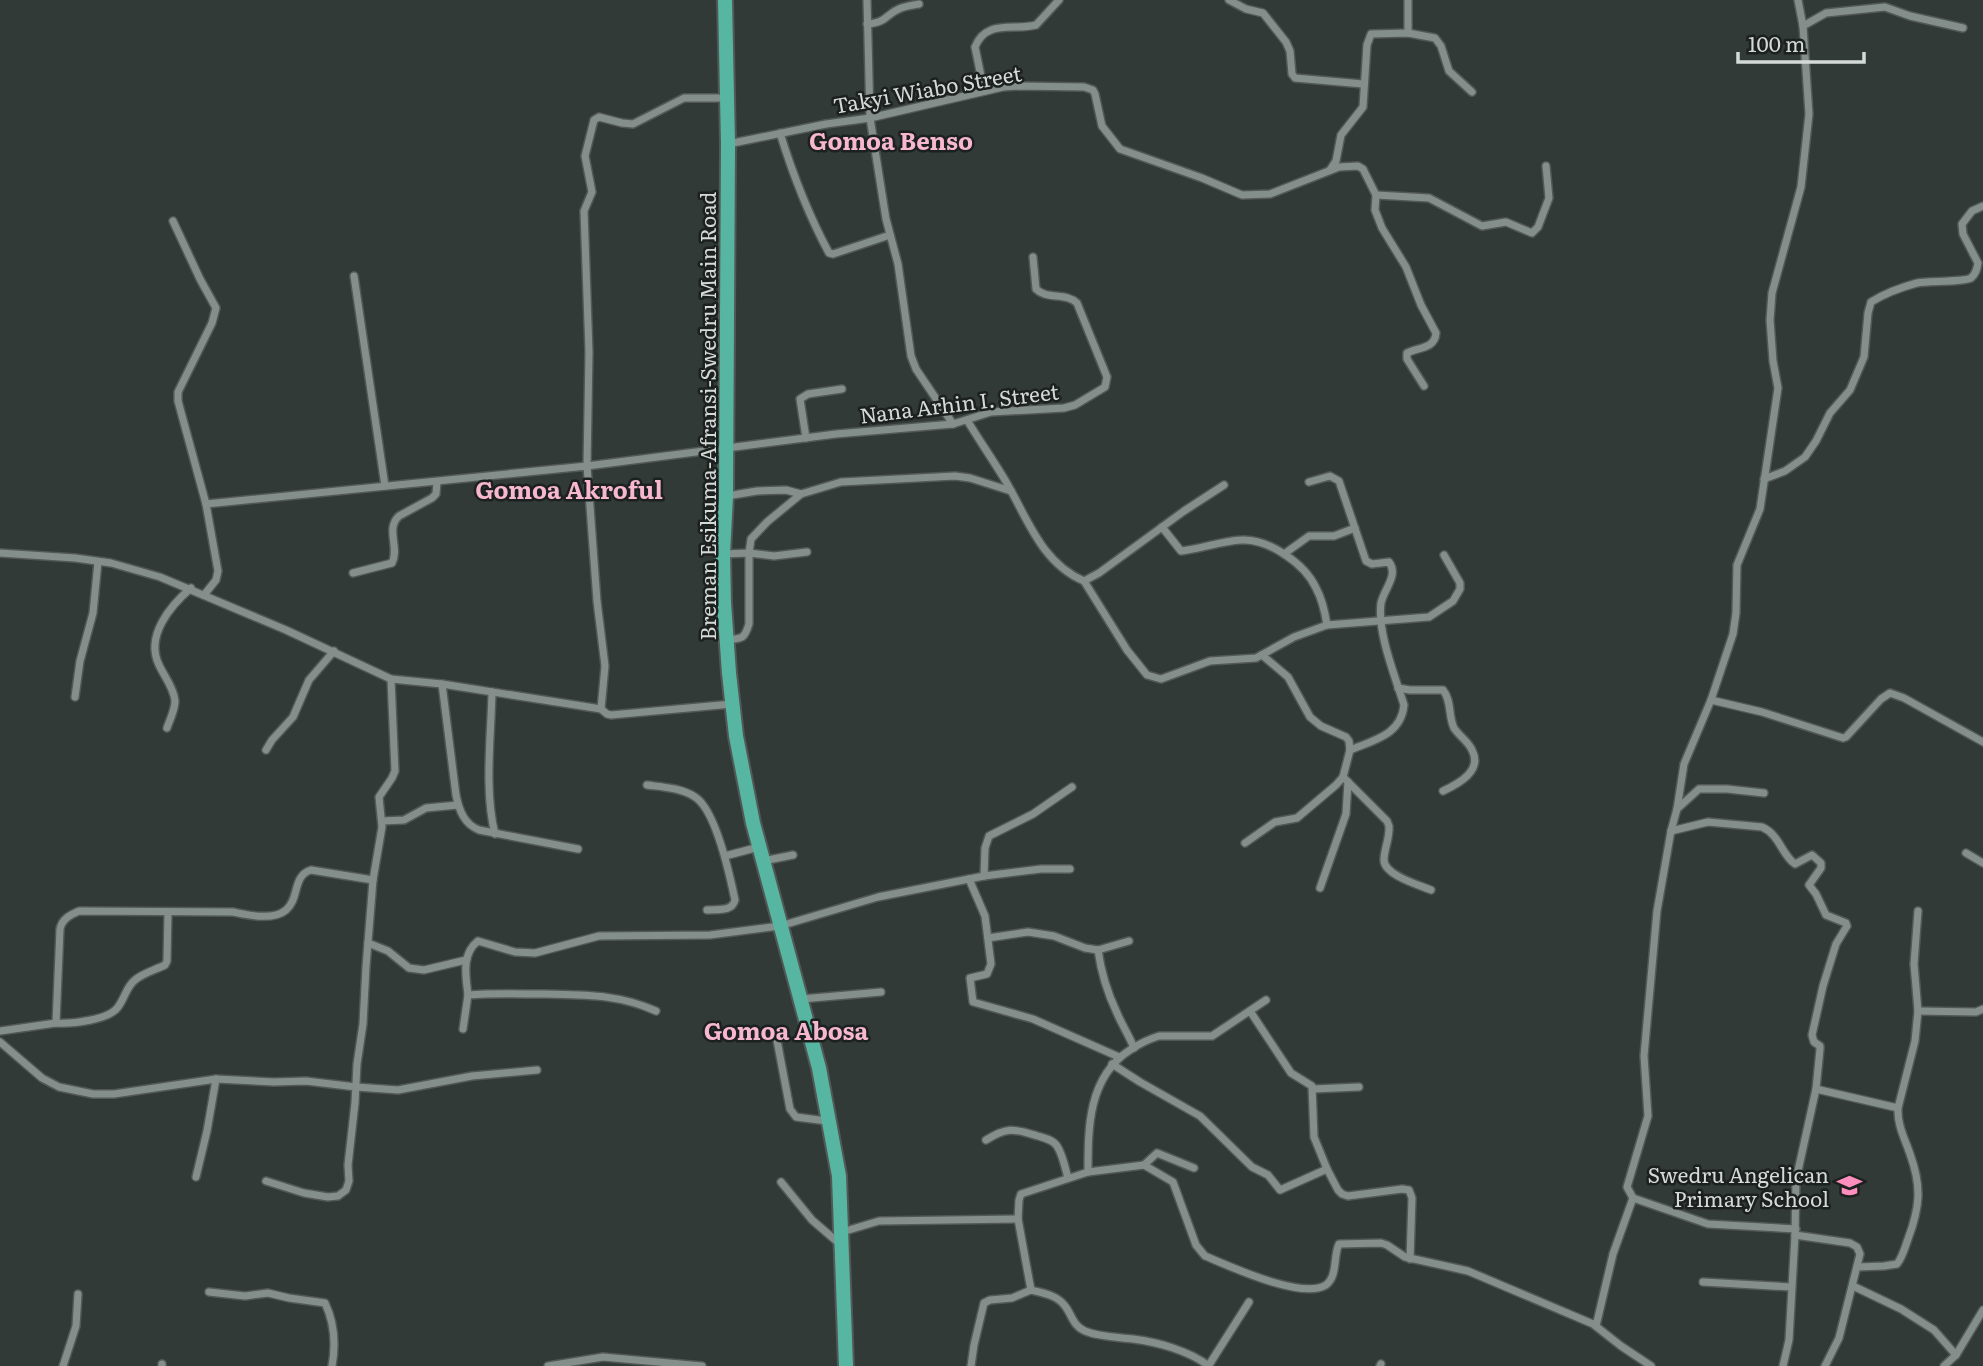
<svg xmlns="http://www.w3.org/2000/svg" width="1983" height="1366" font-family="Literata,serif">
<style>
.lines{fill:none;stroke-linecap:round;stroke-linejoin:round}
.minor-casing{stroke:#515856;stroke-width:10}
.primary-casing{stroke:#515856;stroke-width:18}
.minor{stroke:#848e8b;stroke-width:7}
.primary{stroke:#57b6a1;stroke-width:14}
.labels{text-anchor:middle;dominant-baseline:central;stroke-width:5;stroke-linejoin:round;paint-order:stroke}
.street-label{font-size:21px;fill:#d4dad8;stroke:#1c201f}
.poi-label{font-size:21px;fill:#d4dad8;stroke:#1c201f;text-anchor:end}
.quarter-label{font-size:24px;font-weight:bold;fill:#f7b7cf;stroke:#1c201f}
</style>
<rect width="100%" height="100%" fill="#313a37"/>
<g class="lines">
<defs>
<g id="minor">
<path d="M867 0 870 118 886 219 898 264 911 356 916 369 953 424"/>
<path d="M1229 0 1246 9 1263 13 1286 42 1290 51 1292 74 1295 78 1363 84"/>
<path d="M867 24C889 22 885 14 901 8 906 6 913 5 919 4"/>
<path d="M1803 26 1826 13 1885 7 1910 16 1963 28"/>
<path d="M1408 33V0"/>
<path d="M984 91 975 47C986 19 1013 31 1036 25L1059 0"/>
<path d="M728 98H684L633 124 622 123 599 117 594 120 585 156 592 192 584 211 589 352 587 466 836 434 953 424 991 412 1064 408 1075 405 1105 387 1107 377 1077 303C1065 292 1047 300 1036 289L1033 257"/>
<path d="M780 133C793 175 808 214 829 253L833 254 890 235"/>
<path d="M728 144 826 124 870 118 1003 87 1018 86 1084 87 1093 90 1095 94 1102 126 1120 149 1202 178 1242 195 1270 194 1339 167 1358 166 1363 169 1376 195 1375 210 1382 228 1406 267 1421 305 1436 333C1435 349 1418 347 1407 353V359L1424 386"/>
<path d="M1330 170 1336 161 1341 135 1363 107 1367 45 1371 34 1408 33 1435 38 1441 46 1449 71 1472 92"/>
<path d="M1376 195 1429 198 1482 226 1506 222 1532 233 1538 227 1549 198 1546 166"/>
<path d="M173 221 200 279 216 308 212 323 178 392V401L206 504"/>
<path d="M354 276 385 486"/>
<path d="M967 420C979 440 993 460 1005 480 1027 517 1041 563 1084 581L1099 573 1184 511 1224 485"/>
<path d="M806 438 800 399 808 394 842 389"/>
<path d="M1764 479 1785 471 1805 457 1816 441 1830 413 1850 390 1864 357 1868 313 1871 302C1884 294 1902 287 1917 283 1928 281 1965 282 1971 278 1976 274 1977 269 1978 263L1963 234 1962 224 1972 211 1983 206"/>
<path d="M1309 482 1330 476 1339 481 1366 561 1372 564 1389 562C1399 575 1384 589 1381 603 1377 632 1395 676 1404 705 1401 735 1374 740 1350 750"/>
<path d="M727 496 757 491 786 490 801 494 841 482 955 476 970 478 1011 491"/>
<path d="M1162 527 1181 551C1201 549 1221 541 1241 540 1268 538 1305 564 1316 588 1322 599 1325 612 1327 625"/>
<path d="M0 553 75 558 111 563 160 577 286 630 391 679 442 684 601 709 607 714 611 715 732 704"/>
<path d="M724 554 749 553 774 556 807 552"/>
<path d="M1284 554 1309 536H1334L1355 528"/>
<path d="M353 573 392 563C400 548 385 529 399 516L432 498 436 494 437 482"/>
<path d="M1084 581 1127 650 1147 675 1161 679 1210 661 1256 658 1294 637 1327 625 1429 617 1453 601 1460 589V583L1444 555"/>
<path d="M204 595 216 580 218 571 206 504 587 466 597 601 605 666 601 709"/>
<path d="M726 640C742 638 744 640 749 624V553L751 539 767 522 801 494"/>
<path d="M442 684 456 795C459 810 464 824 479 830L578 849"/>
<path d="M1398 688 1410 690H1443C1452 701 1448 716 1454 728 1459 736 1468 741 1472 750 1483 771 1458 784 1443 791"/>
<path d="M492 692C491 737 484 791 495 834"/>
<path d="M75 697 80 661 93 613 98 562"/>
<path d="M1711 700 1762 712 1843 738 1846 737 1881 699 1890 693 1904 698 1983 742"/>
<path d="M167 728C170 719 175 710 175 701 174 688 164 676 159 665 145 636 170 606 191 588"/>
<path d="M266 750 272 740 293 717 309 680 334 651"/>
<path d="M1343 777 1387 821 1389 826C1390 838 1384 849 1384 860 1384 875 1419 885 1431 890"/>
<path d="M647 785C662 787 682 788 695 797 716 810 730 876 735 900 732 912 718 909 707 910"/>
<path d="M1764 793 1727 789H1699L1677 809 1671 831 1657 911 1644 1056 1648 1116 1627 1187 1633 1198 1708 1224 1796 1229"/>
<path d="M1677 809 1684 764 1711 700 1733 634 1736 613 1737 565 1760 509 1778 388 1773 361 1770 320 1772 293 1801 187 1809 114 1803 26 1798 0"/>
<path d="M382 821 404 820 426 808 458 805"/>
<path d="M1671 831 1708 822 1762 827C1780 835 1781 854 1795 864L1812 855 1821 863V868L1809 885 1816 894 1826 915 1846 923 1847 926 1836 944 1823 986 1812 1035 1814 1042 1820 1046V1049L1816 1089 1796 1180 1795 1235 1789 1340 1783 1366"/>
<path d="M1245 843 1275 822 1297 818 1336 785 1343 777 1350 750 1349 741 1346 737 1321 726 1310 717 1288 677 1262 655"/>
<path d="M1966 853 1983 863"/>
<path d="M725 856 759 847"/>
<path d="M763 861 793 855"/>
<path d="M984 876 1041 869H1070"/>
<path d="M969 879 985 916 991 964 987 974 970 978 973 1002 1033 1019 1119 1057"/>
<path d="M1320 888 1346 814 1348 782"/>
<path d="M988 938 1028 932 1054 936 1085 948 1098 950 1129 941"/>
<path d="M368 943 388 951 409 968 424 970 466 960"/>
<path d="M1098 950C1101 972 1107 992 1117 1013 1122 1025 1129 1035 1134 1048"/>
<path d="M801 999 881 992"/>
<path d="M656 1011C618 994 585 995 544 994 519 994 493 993 468 995 466 977 461 954 478 941L515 952 535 953 599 936 710 935 780 926 878 897 984 876 985 848 989 836 1033 814 1072 787"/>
<path d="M1250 1011 1291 1073 1312 1086 1314 1137 1327 1169 1338 1190 1342 1194 1348 1196 1402 1189 1409 1190 1412 1198 1410 1259"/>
<path d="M1918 1011 1976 1012 1983 1009"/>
<path d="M56 1023C72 1024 109 1020 118 1007 125 998 126 987 135 980 143 973 155 970 165 965L167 961 168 912"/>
<path d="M463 1029 468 995"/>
<path d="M0 1031 56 1023 60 929C62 919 70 915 79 911L233 912C248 915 273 921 286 910 300 898 292 876 311 870L373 880"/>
<path d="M776 1035 790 1109 796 1117 827 1121"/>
<path d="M0 1042 42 1078 59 1087 93 1094H114L216 1079 274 1082 306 1081 356 1087 398 1090 472 1076 537 1070"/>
<path d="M1112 1064 1140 1082 1200 1116 1252 1167 1268 1175 1280 1190 1327 1169"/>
<path d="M1313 1089 1359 1087"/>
<path d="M1816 1089 1898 1108"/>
<path d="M986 1140C1008 1126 1014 1129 1038 1136 1045 1138 1053 1140 1057 1146 1063 1155 1065 1168 1068 1178"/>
<path d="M1144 1165 1173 1182 1196 1245 1205 1256C1229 1266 1302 1300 1326 1285 1338 1276 1333 1256 1339 1244L1381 1243 1387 1245 1405 1257 1468 1271 1593 1324 1621 1346 1651 1366"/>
<path d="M1194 1168 1157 1153 1144 1165 1088 1172 1021 1194 1019 1200 1018 1219 1031 1290C1043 1293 1057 1295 1065 1306 1072 1315 1073 1326 1085 1331 1099 1337 1118 1337 1133 1339 1158 1342 1189 1351 1209 1366"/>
<path d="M1088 1172C1088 1128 1088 1077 1130 1050 1139 1044 1149 1039 1159 1036H1212L1266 1000"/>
<path d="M196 1177 207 1131 216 1079"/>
<path d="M266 1181 304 1193 328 1197 338 1196 346 1190 349 1181 348 1165 355 1103 357 1064 363 1024 366 967 373 880 382 827 379 797 392 778 395 771 391 679"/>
<path d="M781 1182 812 1220 841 1245"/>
<path d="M842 1232 879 1221 1018 1219"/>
<path d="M1795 1235 1850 1243 1857 1247 1860 1254 1839 1338 1825 1366"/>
<path d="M1857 1267 1884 1266 1897 1264C1903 1256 1905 1247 1908 1239 1920 1207 1922 1187 1910 1154 1905 1139 1897 1125 1898 1108L1915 1041 1918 1011 1914 964 1918 911"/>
<path d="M1703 1282 1791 1287"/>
<path d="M1853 1286 1901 1309 1934 1330 1956 1355 1944 1366"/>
<path d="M209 1292 245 1296 268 1293 289 1298 325 1303C335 1324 336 1344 332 1366"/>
<path d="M1596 1326 1613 1254 1633 1198"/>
<path d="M1956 1355 1983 1310"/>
<path d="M1209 1365 1249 1302"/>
<path d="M63 1366 76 1326 78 1294"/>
<path d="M162 1366V1364"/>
<path d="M548 1366 603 1357 702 1366"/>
<path d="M971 1366 974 1345 984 1303 990 1300 1012 1298 1031 1290"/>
<path d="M1380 1366 1381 1364"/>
</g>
<path id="primary" d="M725 0 728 144 726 496 723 554 724 603 729 673 736 736 753 823 819 1068 839 1176 846 1366"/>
</defs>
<use href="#minor" class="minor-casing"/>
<use href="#primary" class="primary-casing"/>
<use href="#minor" class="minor"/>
<use href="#primary" class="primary"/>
</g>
<defs>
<symbol id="school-bare" viewBox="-9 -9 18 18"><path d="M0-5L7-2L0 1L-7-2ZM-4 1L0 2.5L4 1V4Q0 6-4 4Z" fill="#fe8ebd" stroke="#1c201f" stroke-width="2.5" paint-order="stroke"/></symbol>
</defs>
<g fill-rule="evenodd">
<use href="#school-bare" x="1832" y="1168" width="35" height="35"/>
</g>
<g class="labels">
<g class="street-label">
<text transform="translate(927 88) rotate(-10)">Takyi Wiabo Street</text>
<text transform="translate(959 402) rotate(-7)">Nana Arhin I. Street</text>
<text transform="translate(706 416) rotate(-90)">Breman Esikuma-Afransi-Swedru Main Road</text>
</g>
<g class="poi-label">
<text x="1829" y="1173">Swedru Angelican<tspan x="1829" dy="24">Primary School</tspan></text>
</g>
<g class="quarter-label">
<text x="891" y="139">Gomoa Benso</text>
<text x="569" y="488">Gomoa Akroful</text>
<text x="786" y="1029">Gomoa Abosa</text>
</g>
</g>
<path d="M1738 52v10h126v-10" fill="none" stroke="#d4dad8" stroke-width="3.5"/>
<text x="1748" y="52" font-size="21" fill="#d4dad8" stroke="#1c201f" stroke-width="5" paint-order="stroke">100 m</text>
</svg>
